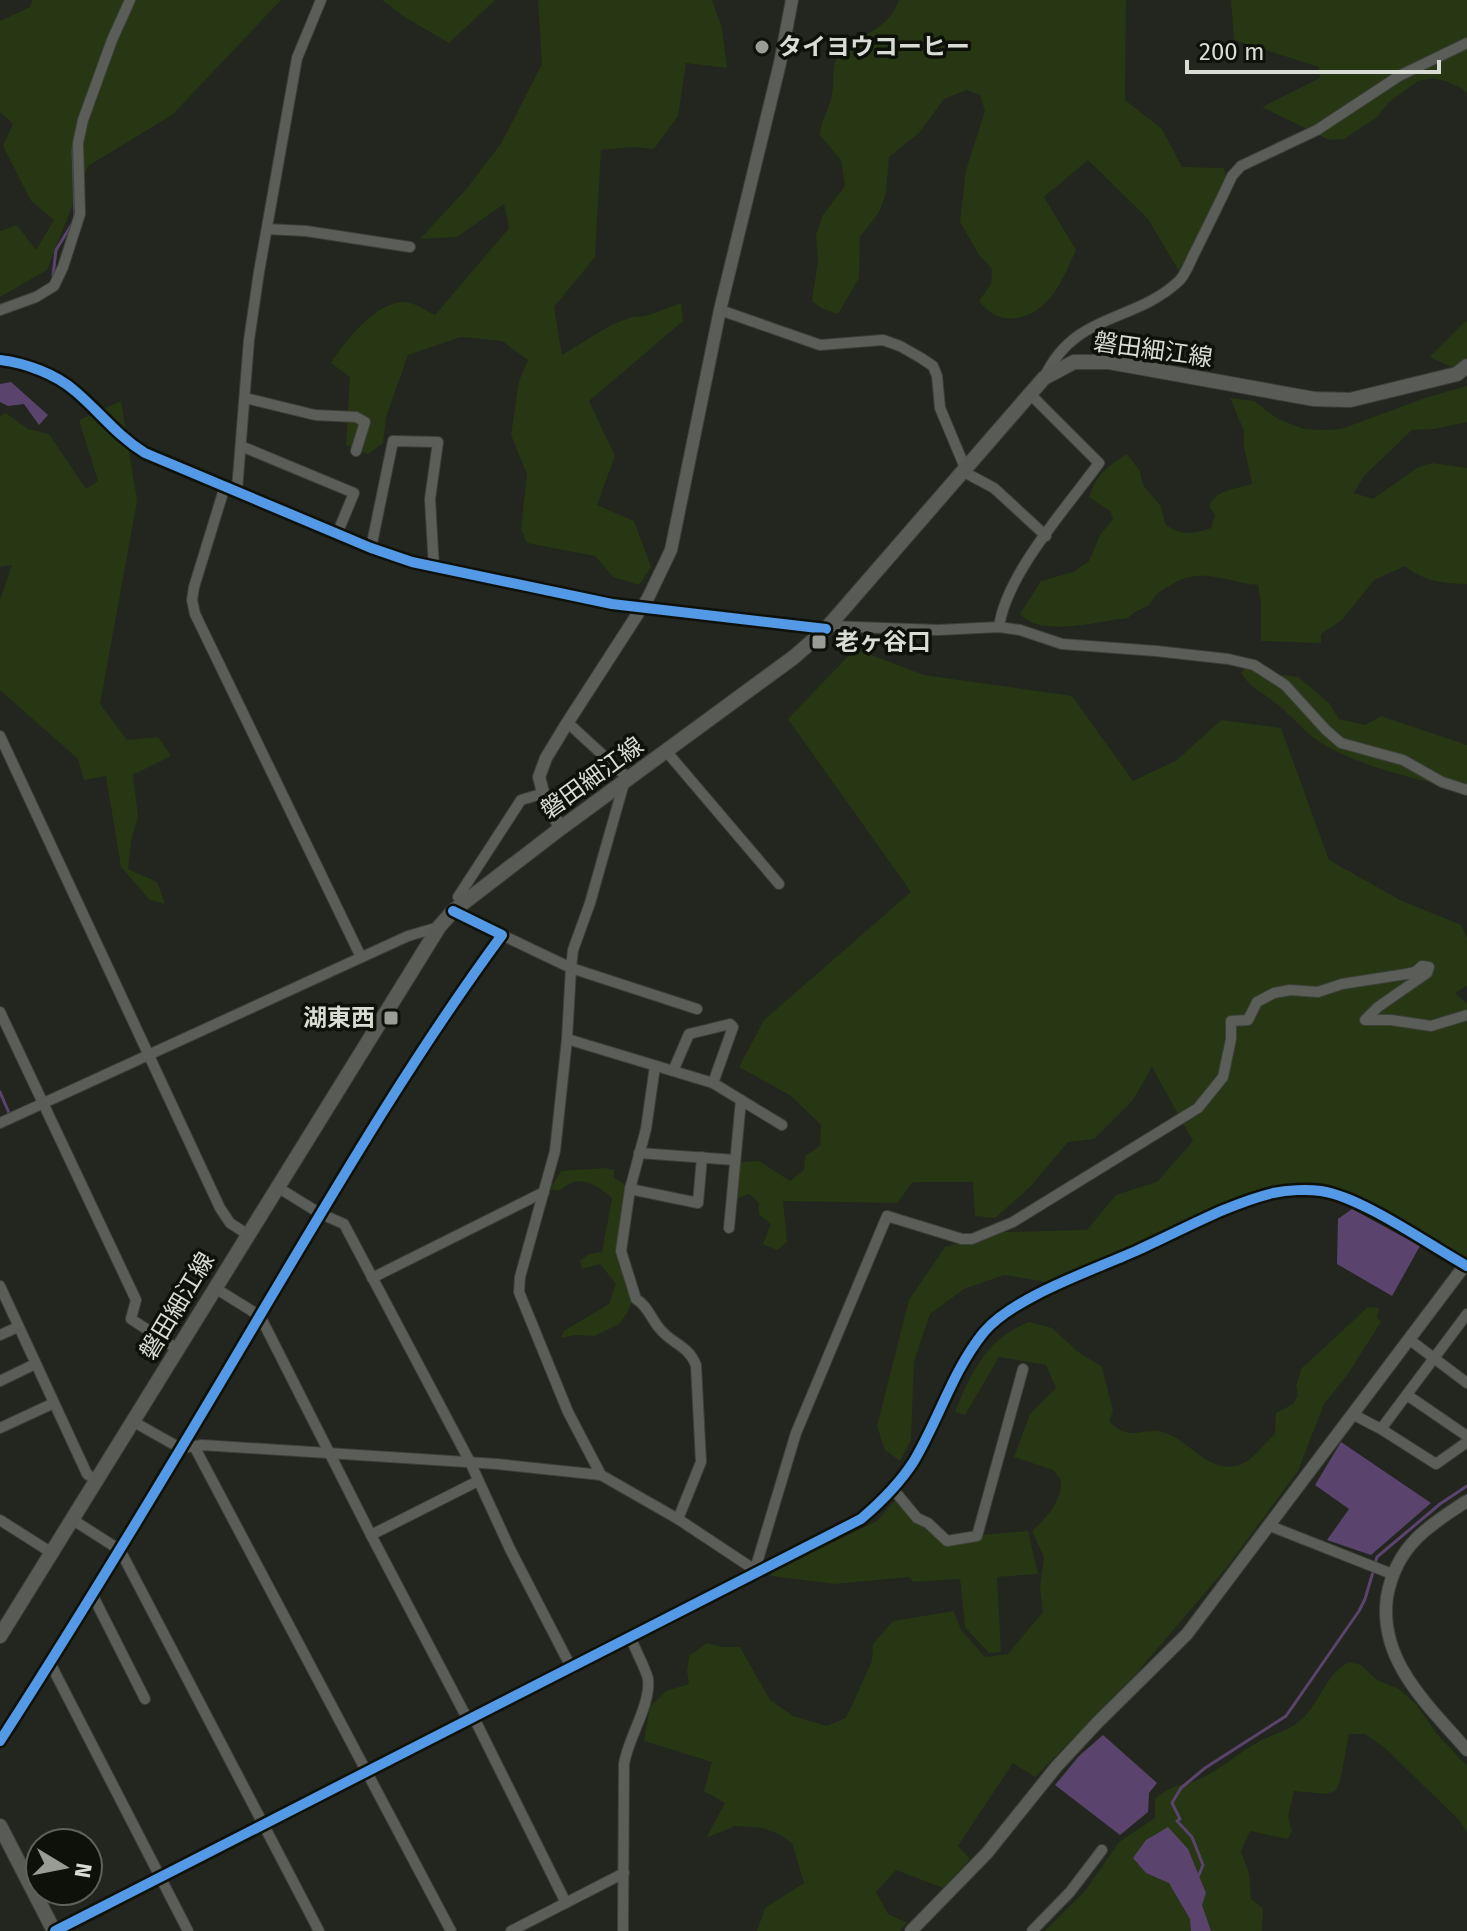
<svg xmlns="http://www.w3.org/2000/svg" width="1467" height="1931" font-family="'Fira Sans','Noto Sans JP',sans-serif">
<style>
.green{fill:#273613}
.water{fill:#5a446d}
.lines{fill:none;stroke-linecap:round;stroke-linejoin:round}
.stream{stroke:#5a446d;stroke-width:3}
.minor-casing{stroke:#3d4039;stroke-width:12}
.tertiary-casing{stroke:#3d4039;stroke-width:14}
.secondary-casing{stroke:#3d4039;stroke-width:16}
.minor{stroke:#5b5e58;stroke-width:10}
.tertiary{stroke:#5b5e58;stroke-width:12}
.secondary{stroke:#595c56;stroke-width:14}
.cycleway-casing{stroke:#0e110a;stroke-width:15}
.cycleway{stroke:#5399e6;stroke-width:10}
.poi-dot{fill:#989c94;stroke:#0e110a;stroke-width:3}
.labels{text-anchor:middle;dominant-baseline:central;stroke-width:7;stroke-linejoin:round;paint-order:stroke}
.poi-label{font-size:24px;font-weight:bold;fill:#d8dcd3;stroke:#0e110a;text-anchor:start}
.street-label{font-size:24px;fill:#d8dcd3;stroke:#0e110a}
</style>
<rect width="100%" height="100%" fill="#22261e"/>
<g class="green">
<path d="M32 0H281L172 115 88 166 47 270 0 297V231L17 225 36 250 54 220 31 201 3 146 13 124 0 112V21L30 7Z"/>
<path d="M382 0H495L449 43 406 18Z"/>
<path d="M538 0H712L722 28 727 68 686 63 678 116 654 149 635 147 601 150 595 257 554 307 562 355 611 325 632 317 646 316 681 303 683 321 589 401 615 456 597 505 634 521 651 567 639 585 613 577 595 556 527 543 521 529 527 474 511 435 519 381 528 360 502 341 461 337 408 355 386 417 383 443 368 454 346 445 350 377 331 363C345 341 377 300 406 302 416 303 426 311 435 315L509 228 504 204 457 237 420 239 468 187 502 142 542 64Z"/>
<path d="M899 0H1126L1125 100 1162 129 1182 167 1224 168 1226 179 1179 271 1148 219 1088 160 1044 197 1076 250C1063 279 1050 313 1016 318 999 320 990 314 979 301L991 284 992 269 979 255 960 222 966 170 985 111 980 95 967 90 944 99 919 133 889 157 886 193 879 212 860 237 859 278 838 314 821 308 812 301 818 260 816 235 823 215 845 186 841 160 820 135C821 119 830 108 832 94 835 79 830 64 841 52 862 31 887 33 899 0Z"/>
<path d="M1231 0H1467V94L1463 89 1448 82 1434 78 1418 81 1389 102 1377 117 1344 139 1329 140 1262 107 1320 78 1319 67 1234 40Z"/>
<path d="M1467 320V357L1453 368 1430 357Z"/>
<path d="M1467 386V422L1434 429 1412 430 1364 476 1354 493 1373 499 1417 468 1432 463 1467 468V584C1444 584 1423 581 1405 566L1374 580 1342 620 1321 634V643L1261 641V602L1258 585C1227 583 1203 566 1173 584 1168 587 1161 590 1157 594 1155 595 1151 604 1149 605 1142 610 1135 610 1128 618 1099 621 1040 638 1020 614L1041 581 1073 572 1089 561 1100 535 1113 519 1110 511 1089 497C1097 473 1107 467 1127 454L1140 471 1143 485 1160 505 1166 525C1182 536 1194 534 1211 528L1215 515 1209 506C1217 489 1236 489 1252 484L1244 447V431L1230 398 1254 401 1278 419 1304 429 1325 430 1341 429 1425 398Z"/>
<path d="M121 401 137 501 100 704 127 740 158 737 171 756 133 775 138 816 131 842 128 869 157 882 165 904 150 900 121 867 106 776 84 780 78 759 0 690V600L12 565 0 567V416L6 413 28 429 49 434 86 489 98 481 79 420Z"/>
<path d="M855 649 924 675 1072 696 1133 781 1177 760 1221 720 1281 728 1329 860 1400 900 1461 925 1467 938V986L1455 993 1467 1004V1260L1373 1212 1297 1191 1228 1209 1046 1282 1004 1275 964 1289 930 1314 914 1361 911 1440 900 1461 885 1450 877 1426 909 1300 945 1247 1005 1232 1087 1230 1116 1195 1157 1182 1193 1141 1152 1067 1133 1100 1094 1139 1068 1142 1030 1187 995 1218 975 1216 973 1182H913L897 1203 783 1201 787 1242 777 1250 763 1244 771 1224 759 1214V1203L749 1194 736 1199 740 1162 759 1161 790 1181 804 1170 805 1156 820 1146 821 1125 791 1096 739 1067 764 1020 911 892 788 719Z"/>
<path d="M1248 664 1274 674 1298 677 1329 703 1339 719 1365 725 1381 716 1467 745V787C1426 785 1348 763 1314 738 1300 727 1288 712 1273 701 1257 689 1253 690 1241 673Z"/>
<path d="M605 1168 614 1170V1178L629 1187 618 1261 633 1299 627 1313 619 1324 595 1336 576 1335 561 1338 564 1331 609 1304 616 1284 600 1264 582 1269 580 1261 589 1254 602 1252 612 1198C603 1190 589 1179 575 1182 571 1182 562 1189 557 1191L550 1189 561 1171Z"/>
<path d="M1368 1307 1379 1308 1377 1317 1381 1322 1348 1374 1324 1404 1298 1471 1227 1567 1135 1675 1035 1777 1013 1763 958 1846 970 1859 943 1888 896 1870 876 1892 888 1914 907 1923 900 1931H757L765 1908 804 1883 792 1843 779 1834 762 1828 735 1826 706 1838 725 1803 704 1791 712 1762 644 1741 650 1707 666 1691 689 1684 687 1671 689 1656 707 1643 722 1647H740L770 1700 793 1716 827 1726 846 1718 872 1661 873 1644 893 1621 954 1611 961 1630 985 1657 1008 1654 1043 1612 1040 1587 1044 1557 1032 1531C1047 1517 1062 1502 1061 1480L1053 1470 1014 1457 1030 1414 1056 1388 1046 1365 999 1357 965 1415 955 1412C972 1371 986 1339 1029 1322L1052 1328 1077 1351 1102 1367 1113 1411 1109 1421C1130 1443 1142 1427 1162 1432 1190 1439 1204 1471 1235 1466 1252 1463 1263 1444 1275 1434L1276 1413 1293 1404 1298 1395 1296 1386 1302 1368Z"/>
<path d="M901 1493 919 1518 944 1538 1028 1531 1038 1574 997 1577 1001 1652 989 1653 965 1627 960 1579 913 1582 909 1577 835 1584 771 1576V1572L877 1521Z"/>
<path d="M1349 1662 1361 1665 1377 1680 1399 1689 1416 1704 1437 1734 1467 1766V1833L1460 1821 1385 1748 1365 1734H1349L1340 1782 1335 1791 1326 1794 1294 1791 1288 1817 1292 1831 1288 1839 1250 1831 1241 1851 1249 1874 1251 1899 1263 1908 1262 1931H1045L1085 1891 1119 1842 1155 1818V1799C1173 1783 1180 1787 1200 1779 1221 1769 1238 1753 1258 1742 1272 1734 1283 1733 1297 1723 1320 1707 1323 1675 1349 1662Z"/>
</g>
<g class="water">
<path d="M11 382 48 415 39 425 24 404 8 406 0 402V384Z"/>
<path d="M1352 1209 1420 1246 1392 1296 1337 1264 1338 1219Z"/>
<path d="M1341 1442 1431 1503 1371 1555 1327 1540 1349 1509 1315 1485Z"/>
<path d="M1103 1735 1157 1783 1149 1793 1148 1812 1120 1835 1055 1785 1079 1756Z"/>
<path d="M1168 1827 1188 1849 1206 1893 1202 1905 1211 1931H1191L1190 1919 1169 1883 1146 1873 1133 1858 1146 1840Z"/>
</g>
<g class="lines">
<g class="stream">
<path d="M73 149 75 217"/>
<path d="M53 276 56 250 72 224"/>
<path d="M0 1092 9 1113"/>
<path d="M1375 1564 1377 1557 1440 1504 1467 1486"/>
<path d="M1199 1875 1203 1865 1192 1837 1177 1821 1180 1819 1172 1803 1181 1788 1205 1768 1286 1716 1359 1611 1365 1599 1373 1572"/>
</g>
<defs>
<g id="minor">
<path d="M267 229 306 231 410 247"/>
<path d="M0 310 36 297 54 286 63 267 80 214 78 143 83 120 112 40 130 0"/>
<path d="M720 310 820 345 883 340 900 346 921 358 933 366 937 376 940 408 966 470"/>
<path d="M1044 378C1075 311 1134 324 1180 280 1186 273 1190 262 1194 254 1207 228 1220 202 1232 176L1241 166 1317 130 1399 76 1467 43"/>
<path d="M245 398 315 415 356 417 365 422 356 451"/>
<path d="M241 446 354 493 337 534"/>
<path d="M964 472 994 488 1046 536"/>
<path d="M225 486 194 587 192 600 195 614 361 957"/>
<path d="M237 490 249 340 259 272 297 58 321 0"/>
<path d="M371 548 393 441 438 442 430 499 434 568"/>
<path d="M829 626 938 630 999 627 1020 630 1062 644 1156 651 1228 659 1254 665 1285 685 1326 730 1341 743 1403 760 1442 782 1467 790"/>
<path d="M999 627C1006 574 1068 506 1099 463L1030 394"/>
<path d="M568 723 629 779"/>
<path d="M0 736 220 1208 230 1223 247 1234"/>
<path d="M666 751 779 884"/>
<path d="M458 897 521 800 541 794"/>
<path d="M502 935 571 968 573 950 590 903 624 783"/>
<path d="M697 1009 571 968 567 1039 555 1151 520 1277 519 1292 568 1412 601 1475 678 1519 758 1572"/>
<path d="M0 1012 136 1300 131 1319 177 1349"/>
<path d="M567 1039 713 1083 782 1125"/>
<path d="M655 1066 646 1129 630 1189 621 1251 636 1299C648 1306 651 1319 660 1329 672 1344 688 1345 696 1365L701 1462 678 1519"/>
<path d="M673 1071 689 1034 730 1024 733 1027 713 1083"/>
<path d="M0 1123 408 936 439 927"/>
<path d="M639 1153 735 1160"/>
<path d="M277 1187 321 1214 344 1224 470 1462 510 1549 572 1669"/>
<path d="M630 1189 698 1203 702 1157"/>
<path d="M729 1228 741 1100"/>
<path d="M372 1278 544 1192"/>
<path d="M0 1286 87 1474 97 1481"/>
<path d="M215 1288 260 1316 371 1535 468 1720"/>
<path d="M0 1335 18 1327"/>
<path d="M1410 1340 1467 1383"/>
<path d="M0 1381 35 1364"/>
<path d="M1407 1395 1467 1436"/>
<path d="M1354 1415 1381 1429 1436 1464 1467 1442"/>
<path d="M134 1422 180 1448 202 1445 497 1464 601 1475"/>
<path d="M0 1428 54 1403"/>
<path d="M1381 1429 1467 1314"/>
<path d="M194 1446 451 1931"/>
<path d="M893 1489 917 1518 928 1523 947 1541 977 1536 1023 1369"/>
<path d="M0 1520 52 1553"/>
<path d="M73 1520 120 1550 319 1931"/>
<path d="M1270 1526 1392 1574"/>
<path d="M371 1535 478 1481"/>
<path d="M759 1573 756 1566 796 1433 887 1216 962 1239H972L1013 1222 1198 1108 1223 1077 1231 1039V1021L1248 1020 1257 1002 1274 993 1290 990 1318 992 1342 984 1406 974 1415 972 1422 966 1429 967 1427 973 1378 1007 1365 1020H1391L1431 1026 1467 1015"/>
<path d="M93 1596 145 1699"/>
<path d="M50 1663 188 1931"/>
<path d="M474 1718 566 1903"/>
<path d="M0 1741C92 1598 179 1453 265 1307 340 1181 415 1053 502 935L453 911"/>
<path d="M511 1931 624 1873"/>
<path d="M623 1931 624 1764C628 1738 651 1705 648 1679 646 1669 635 1650 631 1638"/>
<path d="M1032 1931 1070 1892 1102 1850"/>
</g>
<g id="tertiary">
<path d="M0 360C25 363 56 374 75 391 100 412 116 435 145 453L371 548 412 562 612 604 826 629"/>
<path d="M561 828 546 804 539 777 546 758 566 725 648 598 671 550 720 310 780 63 792 0"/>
<path d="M1467 1501C1450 1512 1432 1523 1417 1538 1401 1554 1391 1574 1387 1597 1378 1661 1429 1706 1467 1750"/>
<path d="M55 1931 861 1519C881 1502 900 1483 914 1461 939 1419 953 1370 984 1332 1015 1296 1094 1270 1138 1250 1183 1230 1225 1205 1273 1193 1287 1190 1307 1189 1321 1191 1362 1197 1429 1245 1467 1266"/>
<path d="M911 1931 987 1853 1057 1766 1097 1723 1187 1634 1465 1265"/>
</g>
<g id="secondary">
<path d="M0 1636 439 927 453 911 561 828 794 657 826 629 1044 378 1074 362H1109L1314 399 1350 400 1457 374 1467 366"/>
<path d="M0 1826 54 1931"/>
</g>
</defs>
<use href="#minor" class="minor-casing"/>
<use href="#tertiary" class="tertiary-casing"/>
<use href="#secondary" class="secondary-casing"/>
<use href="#minor" class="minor"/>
<use href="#tertiary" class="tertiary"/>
<use href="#secondary" class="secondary"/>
<defs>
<g id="cycleway">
<path d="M0 360C25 363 56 374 75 391 100 412 116 435 145 453L371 548 412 562 612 604 826 629"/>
<path d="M0 1741C92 1598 179 1453 265 1307 340 1181 415 1053 502 935L453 911"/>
<path d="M55 1931 861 1519C881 1502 900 1483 914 1461 939 1419 953 1370 984 1332 1015 1296 1094 1270 1138 1250 1183 1230 1225 1205 1273 1193 1287 1190 1307 1189 1321 1191 1362 1197 1429 1245 1467 1266"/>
</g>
</defs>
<use href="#cycleway" class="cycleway-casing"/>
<use href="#cycleway" class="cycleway"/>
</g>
<g class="poi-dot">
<circle cx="762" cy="47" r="8"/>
<rect x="811" y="634" width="16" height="16" rx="4"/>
<rect x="383" y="1010" width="16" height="16" rx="4"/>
</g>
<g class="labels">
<g class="poi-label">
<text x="778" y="47">タイヨウコーヒー</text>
<text x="835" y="642">老ヶ谷口</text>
<text x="375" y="1018" text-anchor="end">湖東西</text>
</g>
<g class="street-label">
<text transform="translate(1153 350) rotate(8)">磐田細江線</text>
<text transform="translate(592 778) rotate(-36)">磐田細江線</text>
<text transform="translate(177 1306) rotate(-59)">磐田細江線</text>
</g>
</g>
<g transform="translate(64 1867) rotate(100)"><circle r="38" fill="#0e110a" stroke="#5f625a" stroke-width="2"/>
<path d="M0-6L14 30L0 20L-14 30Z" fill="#989c94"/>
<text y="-12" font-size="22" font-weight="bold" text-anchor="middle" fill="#d8dcd3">N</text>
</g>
<path d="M1187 60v12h252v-12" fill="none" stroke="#d8dcd3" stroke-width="4"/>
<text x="1199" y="60" font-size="24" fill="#d8dcd3" stroke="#0e110a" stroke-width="6" paint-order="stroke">200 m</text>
</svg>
